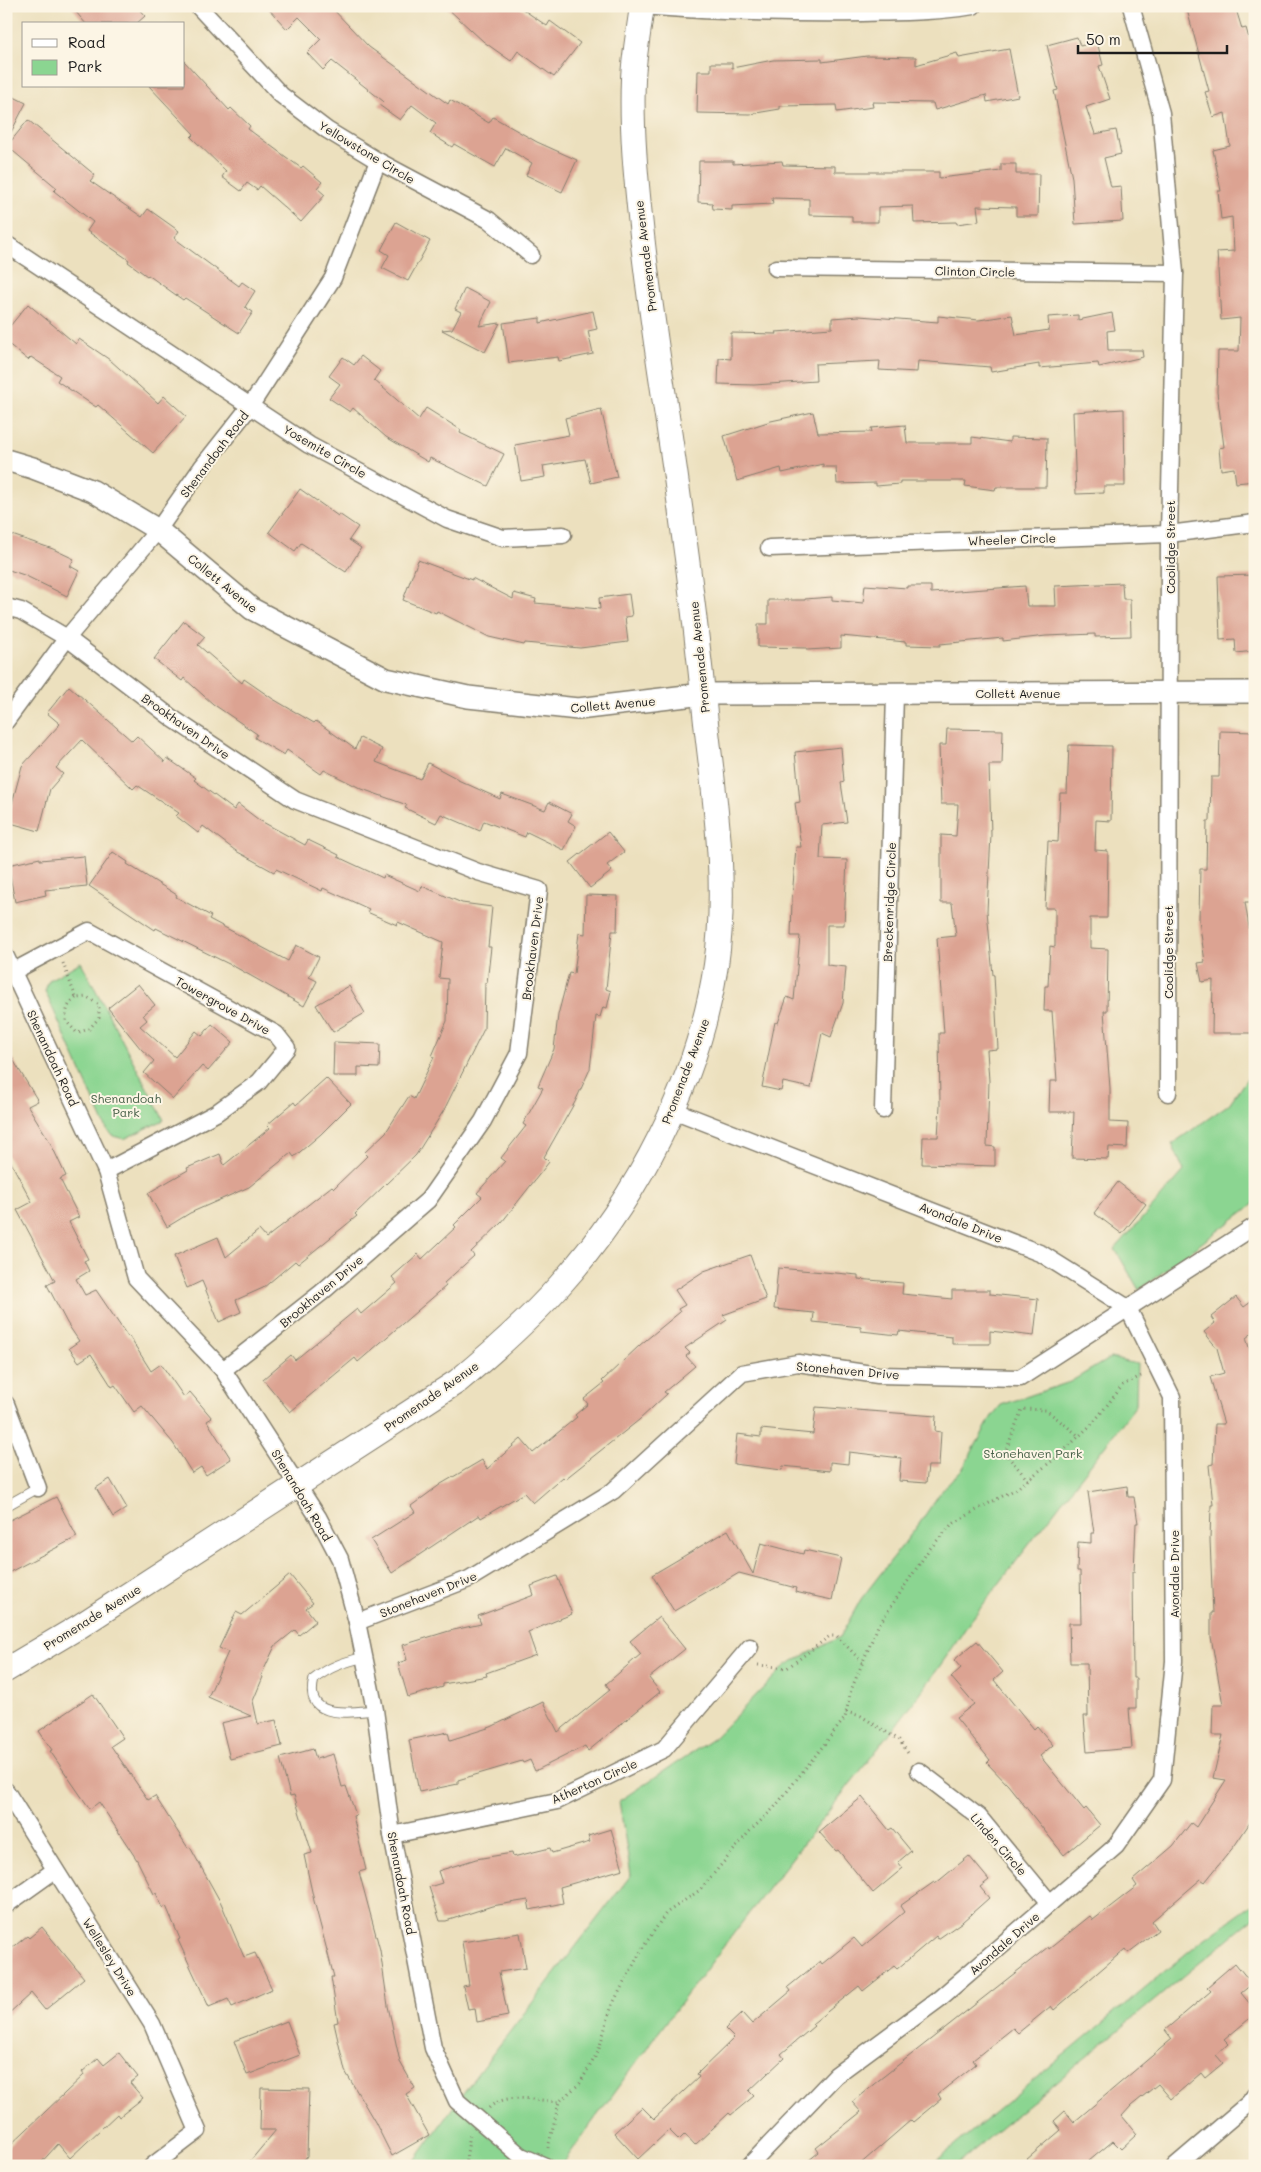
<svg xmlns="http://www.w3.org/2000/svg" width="1261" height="2172" font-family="Mali,sans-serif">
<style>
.green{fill:#8bd591;stroke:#547856}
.building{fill:#dca392}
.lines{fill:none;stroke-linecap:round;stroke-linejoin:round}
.service-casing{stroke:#847e6d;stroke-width:11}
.minor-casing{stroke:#847e6d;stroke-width:19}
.tertiary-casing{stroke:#847e6d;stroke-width:24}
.secondary-casing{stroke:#847e6d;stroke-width:26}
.path{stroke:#847e6d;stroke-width:3;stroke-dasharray:1 4;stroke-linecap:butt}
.service{stroke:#fff;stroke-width:9}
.minor{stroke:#fff;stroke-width:16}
.tertiary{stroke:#fff;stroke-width:21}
.secondary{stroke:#fff;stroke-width:24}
.labels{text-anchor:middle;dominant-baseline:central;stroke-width:4;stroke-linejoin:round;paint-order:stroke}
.street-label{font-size:12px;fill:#1c1c1c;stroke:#fcf5e5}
.park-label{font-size:12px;fill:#435d45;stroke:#fcf5e5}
</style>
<rect width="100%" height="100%" fill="#fcf5e5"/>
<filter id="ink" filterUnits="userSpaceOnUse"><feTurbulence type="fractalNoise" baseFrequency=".02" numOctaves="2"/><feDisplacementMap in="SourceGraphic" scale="10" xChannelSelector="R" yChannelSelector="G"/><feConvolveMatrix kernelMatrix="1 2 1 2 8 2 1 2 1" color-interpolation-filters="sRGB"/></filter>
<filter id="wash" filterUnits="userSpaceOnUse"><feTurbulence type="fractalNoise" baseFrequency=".0096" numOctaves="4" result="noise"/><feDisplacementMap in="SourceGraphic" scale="20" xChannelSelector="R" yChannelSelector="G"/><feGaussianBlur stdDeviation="1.12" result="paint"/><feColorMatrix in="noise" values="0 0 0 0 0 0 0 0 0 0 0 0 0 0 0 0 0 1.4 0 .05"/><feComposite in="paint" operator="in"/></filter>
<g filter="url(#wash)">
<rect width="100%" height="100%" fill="#ece0be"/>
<g class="green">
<path d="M81 962 164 1120 124 1139 113 1136 107 1130 45 991 49 980Z"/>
<path d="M1255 1067V1203L1139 1290 1115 1249 1184 1171 1172 1144 1229 1104Z"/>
<path d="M1110 1358 1137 1364 1136 1405 969 1623C922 1696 866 1763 813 1831 727 1941 642 2052 561 2166H411L474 2078 631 1875 619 1801 714 1738 786 1665 840 1637 861 1599 919 1524 940 1493 963 1468 992 1416 1001 1405 1070 1382Z"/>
<path d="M1255 1902V1917L955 2166H930L1200 1942Z"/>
</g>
<g id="blocks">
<g class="building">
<path d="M71 6H136L145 16 136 24H86Z"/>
<path d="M266 6H330L369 47 448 104 450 100 489 123 493 117 537 142 577 160 562 192 526 175 532 163 506 148 495 167 454 144 452 147 430 133 436 123 412 105 400 120 379 105 383 101 332 61 323 70 307 53 321 39 299 17 287 29Z"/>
<path d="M445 6H518L547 26 550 21 580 43 554 77 518 51 511 61 484 42Z"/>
<path d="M1186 6H1235L1242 29 1246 28 1255 59V481L1236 483 1234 468 1221 470 1219 448 1224 447 1217 392 1218 351H1239L1240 318 1221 320 1217 252 1234 251 1232 217 1221 219 1218 191H1221L1213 150 1230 146 1225 113 1213 117 1205 92 1209 91Z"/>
<path d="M1077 37 1080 46 1097 42 1103 65 1099 66 1110 99 1086 107 1095 134 1116 130 1121 154 1104 158 1111 187 1121 186 1123 221 1075 224 1072 178 1054 91 1058 90 1047 45Z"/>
<path d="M1009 49 1018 96 987 102 986 95 935 110 933 103 872 102 873 107 837 112 836 105 780 106V109L750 114 697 113 698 71H711V63H732V68L773 60 822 59V62L867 56 916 57V65L957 53 959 58Z"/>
<path d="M184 61 229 110 231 108 250 126 248 129 301 168 303 166 322 182 317 188 325 195 301 222 260 186 257 190 247 183 241 191 222 177 226 171 191 137 194 134 149 86H184Z"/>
<path d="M6 93 26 103 6 142Z"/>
<path d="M28 120 95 175 90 181 142 217 148 209 179 231 174 238 239 286 242 282 255 291 245 307 253 312 239 333 185 298 183 300 148 275 147 276 128 262 129 260 87 231 93 222 54 191 57 188 7 146Z"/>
<path d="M699 161H733V164L782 161 783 165 835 166V172H939V178L1001 171V164H1016V174H1039L1038 216H1016V207L977 206 979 221 957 224 956 222 914 223 913 206 878 207V222H852V216L809 215V199L772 198 773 204 732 206V210L713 209 712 203 698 202Z"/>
<path d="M396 222 430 241 408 281 382 268 389 255 381 250Z"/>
<path d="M465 288 491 302 479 326 500 323 485 352 442 330 452 329 461 312 455 309Z"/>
<path d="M28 304 76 344 79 339 110 360 158 403 164 396 186 416 153 453 98 405 96 407 57 381 60 376 31 357 28 360 6 342V331Z"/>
<path d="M593 311 597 329 588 331 593 354 559 361 558 357 509 363 503 323 540 318V323Z"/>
<path d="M1112 313 1115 330 1107 331 1108 350H1142L1143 357 1099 367 1098 363 1039 368V364L991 372 990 367 918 361 917 372 879 370 880 361 815 364 816 381 754 385 718 384 719 358 731 359V333L777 334 776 332 832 328V318L859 316 938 322V316L979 320 1012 315 1016 335 1049 330 1048 317 1078 315V320Z"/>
<path d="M361 356 380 371 374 380 419 419 426 408 461 430 460 433 504 454 488 486 430 458 428 462 386 437 353 408 350 412 329 398 340 384 329 376 343 357 354 365Z"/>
<path d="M601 409 617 477 591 483 585 459 543 466 545 477 521 481 515 445 569 435 565 418Z"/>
<path d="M1124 409 1125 486H1104V493L1076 494 1073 412Z"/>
<path d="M813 412 818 433 872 432 871 428 905 425 907 443H972V437L1010 442V437L1047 438 1046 487H996L995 490 965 486 966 481H900V484L876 486V483L837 484 836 467H823V464L782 473 781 468 737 481 724 436 771 421Z"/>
<path d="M300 489 338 516 339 514 358 527 349 540 361 548 346 572 301 543 295 551 269 532Z"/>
<path d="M6 533 53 549 74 559 70 566 79 571 67 596 24 575 6 569Z"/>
<path d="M418 560 472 580V578L513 599 514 593 536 599 535 603 600 609 599 598 629 594 632 616 625 617 628 642 580 648 525 643 524 645 489 637 437 611 436 613 403 600Z"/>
<path d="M1255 575V651L1236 653 1235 639 1220 640 1218 576Z"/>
<path d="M1122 583 1123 599H1130L1131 636 1095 637V634L1046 636 1003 641V638L940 644V646L906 645V642L841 636V648L807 650V648L758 647V624H768V600H805V599L832 597V600L863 603 865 585 907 588V586H931V593L1025 586 1027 606H1056L1055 586Z"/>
<path d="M184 621 205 637 198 645 242 683 244 679 273 699 314 723 316 721 355 749 360 738 382 749 376 762 420 779 428 763 458 779V780L500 799 502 794 545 810 549 802 572 814 568 821 576 826 564 850 527 832 525 837 484 821 480 831 441 814 436 823 405 808 407 805 362 789 324 770 321 774 287 750 284 755 255 738 257 734 213 704 184 678 182 681 154 659Z"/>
<path d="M69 686 132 741 137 736 165 762 167 758 196 778 194 780 234 810 238 804 259 820 305 845 308 840 339 855 338 857 383 878 384 875 420 891 422 886 462 903 492 907 488 947H491L487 983H485L484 1029 444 1110 416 1155 355 1214 357 1216 298 1264 295 1261 263 1288 236 1300 241 1312 219 1322 202 1281 187 1288 174 1256 218 1237 226 1257 259 1230 266 1238 332 1186 334 1188 367 1156 364 1153 386 1132 409 1096 414 1099 434 1057 432 1056 447 1021 448 979 439 978 443 942 398 922 397 925 367 912 369 909 323 888 322 891 276 869 274 872 236 851 203 826 198 833 176 816 179 813 137 785 133 789 82 740 56 768 63 774 50 789 39 831 7 822 22 766 60 724 47 713Z"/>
<path d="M947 729 1003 730 1002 765H989L991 835 987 911 993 975H994L998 1049 987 1050 989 1081 987 1146 995 1147V1166L922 1164 923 1137H938L940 1105 939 1033H944L937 938 956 936 952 903H941V835L956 836 958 804H941L939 745H946Z"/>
<path d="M1220 731 1255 732V902H1245L1255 965V1033H1212L1213 980 1202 982 1198 963 1205 962 1199 920 1200 869H1206L1207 821H1210L1211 777H1219Z"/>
<path d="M1069 745 1112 746 1111 821 1096 820 1095 850 1108 851 1107 918H1090V948L1108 949 1107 1011H1104L1110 1088V1122L1128 1123 1127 1148 1109 1147 1108 1159 1072 1158 1074 1112H1049L1050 1081H1057L1052 1011H1044L1045 986H1048L1050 946 1055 947V908H1045L1048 841 1058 842 1060 793H1067Z"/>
<path d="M841 747 844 782 841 783 847 822 822 825 820 859 847 860 844 925H827V965L846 967 843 1003 831 1037 822 1033 811 1088 783 1082 781 1091 762 1087 775 1022 778 1023 787 997 794 1000 800 936H791L792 899 796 847H801L795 803 800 802 795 752Z"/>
<path d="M608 832 624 852 607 865 612 871 590 888 570 862Z"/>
<path d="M113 852 128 862 127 864 177 895 176 897 211 916 209 919 288 961 296 945 319 957 309 977 317 981 304 1006 237 968 156 928 155 930 89 886Z"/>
<path d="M84 856 87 886 45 890 46 895 15 902 8 865 40 858V860Z"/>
<path d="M586 895 618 896 617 931H612L606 989 611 991 607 1008 603 1007 600 1017 596 1016 590 1069 575 1102 544 1157 549 1162 502 1222 471 1252 474 1256 444 1283 446 1286 358 1362 355 1358 290 1412 263 1379 291 1355 295 1360 357 1309 361 1314 397 1283 392 1277 418 1254 422 1259 456 1227 454 1225 482 1197 477 1193 505 1161 501 1158 526 1126 523 1124 543 1088 538 1086 554 1049 558 1015 569 973 574 974 579 933 585 934Z"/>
<path d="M138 984 155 1005 143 1015 147 1020 140 1026 175 1057 196 1031 202 1036 212 1024 233 1042 208 1071 202 1066 173 1099 144 1073 154 1061 141 1049 108 1008Z"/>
<path d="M349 986 365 1013 333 1032 316 1005Z"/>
<path d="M334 1042 380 1044 379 1068 358 1067V1076H333Z"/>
<path d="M6 1048 38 1101 28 1106 50 1142 66 1176 60 1179 79 1217 69 1222 88 1259 84 1261 89 1271 76 1279 85 1295 96 1290 128 1337 129 1336 151 1371 161 1364 184 1397 190 1392 212 1418 207 1421 231 1459 206 1475 201 1467 192 1473 173 1443 142 1406 134 1412 115 1385 112 1387 91 1354 79 1362 69 1348 79 1341 67 1323 47 1285 55 1281 17 1210 32 1202 6 1153Z"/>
<path d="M326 1078 351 1104 321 1134 294 1157 291 1153 249 1187 190 1213 167 1227 148 1193 188 1170 187 1168 220 1154 224 1165 270 1128 267 1125 294 1102 296 1105Z"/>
<path d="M1118 1182 1146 1204 1122 1234 1094 1213Z"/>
<path d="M750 1255 766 1299 723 1315 727 1320 685 1348 690 1353 686 1356 695 1366 664 1392 667 1394 639 1420 565 1479 563 1477 533 1503 524 1493 481 1518 479 1515 392 1573 371 1540 415 1512 411 1506 441 1484 482 1460 487 1469 521 1439 533 1453 577 1417 575 1415 588 1404 584 1399 604 1383 602 1381 640 1345 680 1312 678 1309 685 1305 675 1290 704 1271Z"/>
<path d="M778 1268 858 1275V1279L903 1283 902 1294 952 1299V1290H990V1294L1038 1299 1034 1336 990 1331V1344H952V1337L899 1331 898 1335 861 1331V1327L813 1322 814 1313 774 1309Z"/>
<path d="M1236 1297 1244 1307 1255 1299V1331L1246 1338 1255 1366V1815L1235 1845 1205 1882 1201 1879 1152 1921 1158 1930 1128 1953 1125 1949 1054 2010 1051 2006 1018 2033 1013 2028 973 2060 976 2064 938 2094 941 2099 913 2122 911 2120 858 2166H802L819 2152 816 2148 861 2112 852 2102 879 2080 1048 1947 1049 1949 1090 1916 1093 1920 1137 1886 1133 1880 1173 1846 1191 1823 1196 1827 1226 1780 1213 1778 1223 1735H1212L1213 1705H1223L1211 1637V1613H1213L1210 1540 1211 1505H1213L1209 1465 1213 1464 1215 1424H1224L1210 1377 1224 1373 1217 1348 1204 1332 1215 1323 1211 1317Z"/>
<path d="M816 1407 936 1416 935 1431 941 1432 939 1466H928L926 1483 899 1481 901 1458 849 1452 848 1464 830 1462V1471L783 1466 782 1470 734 1464 737 1434 761 1437V1429L813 1434Z"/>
<path d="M110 1479 127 1508 113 1517 96 1488Z"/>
<path d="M1127 1486 1128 1497H1134L1138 1523H1136L1134 1572H1132L1133 1678H1136V1708H1129L1132 1748 1087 1752 1084 1716H1088L1087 1663H1070L1069 1623H1081L1080 1571H1077L1078 1542 1091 1543V1533H1094L1088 1492Z"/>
<path d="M56 1497 77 1537 6 1574V1522Z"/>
<path d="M728 1530 753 1574 761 1543 803 1554 804 1550 841 1558 832 1600 795 1592 796 1588 739 1573 674 1611 652 1575Z"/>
<path d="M290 1575 313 1603 306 1608 316 1621 299 1635 295 1630 275 1646 261 1676 263 1677 253 1701 258 1724 276 1720 282 1746 230 1759 221 1723 251 1716 208 1697 228 1652 219 1648 236 1612 242 1615Z"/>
<path d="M557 1576 572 1614 528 1632 536 1655 486 1673 487 1676 443 1684V1687L408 1697 398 1663 407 1660 403 1645 449 1631 481 1624 478 1616 534 1595 531 1586Z"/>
<path d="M659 1617 685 1649 649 1678 660 1692 588 1751 585 1746 535 1771 530 1760 523 1763 522 1761 458 1780V1784L419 1792 409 1740 448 1732 450 1740 491 1727 543 1702 558 1732 610 1690 606 1684 641 1654 630 1641Z"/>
<path d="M977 1641 1003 1672 994 1680 1034 1729 1037 1726 1053 1745 1040 1756 1084 1810 1086 1808 1100 1825 1064 1855 1008 1785 987 1763 990 1760 956 1718 974 1704 951 1677 961 1668 954 1660Z"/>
<path d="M93 1694 123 1738 111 1746 148 1800 155 1796 188 1848 190 1847 221 1903 244 1957 255 1953 272 1989 232 2007 228 1999 209 2007 178 1940 180 1939 166 1906 163 1908 156 1893 154 1894 137 1860 99 1802 90 1809 50 1751 52 1750 39 1731Z"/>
<path d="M313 1749 316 1759 333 1754 342 1787 346 1786 356 1815 353 1816 366 1870 359 1872 380 1950 388 2006 400 2062 415 2088 406 2094 429 2135 392 2156 375 2122 345 2071 334 2023 338 2022 331 1977H334L314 1901 304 1855 312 1853 294 1795 290 1796 280 1758Z"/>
<path d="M862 1797 889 1830 892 1828 911 1851 898 1862 903 1868 873 1893 838 1850 836 1851 819 1832Z"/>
<path d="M611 1829 623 1869 560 1887 563 1903 530 1910 528 1900 492 1906 446 1921H440L429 1887 442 1883 438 1871 476 1859 512 1853 513 1857 550 1848 552 1853 590 1842 588 1836Z"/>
<path d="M969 1856 989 1880 980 1887 989 1898 962 1922 938 1939 936 1936 897 1969 894 1966 863 1991 859 1986 812 2024 814 2026 781 2054 784 2058 749 2091 754 2096 731 2115 729 2113 695 2145 685 2134 679 2140 669 2130 638 2159 614 2133 642 2107 654 2119 699 2077 697 2074 734 2038 725 2029 742 2013 752 2024 791 1991 788 1987 820 1961 822 1964 854 1938 862 1947 904 1912 900 1906 934 1882 935 1884Z"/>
<path d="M42 1927 84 1978 45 2010 31 1993 6 2016V1953L27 1936 29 1938Z"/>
<path d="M520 1933 526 1968 499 1972 508 2016 477 2022 475 2008 468 2009 463 1986 469 1985 462 1942Z"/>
<path d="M1235 1963 1252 1984 1241 1993 1255 2010V2014L1224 2040 1228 2044 1216 2055 1223 2063 1205 2078 1201 2073 1171 2099 1158 2084 1131 2106 1122 2116 1137 2134 1121 2149 1113 2141 1083 2166H1019L1061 2130 1054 2121 1065 2111 1074 2122 1172 2039 1165 2030 1211 1991 1207 1987Z"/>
<path d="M287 2021 300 2055 247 2075 234 2041Z"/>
<path d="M119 2053 138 2077 130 2083 143 2098 119 2117 117 2114 70 2158 58 2144 38 2166H6V2149L84 2075 82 2072 98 2058 104 2065Z"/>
<path d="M261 2088 309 2089 307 2156 299 2166H246L276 2130H260Z"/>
</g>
</g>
</g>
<g filter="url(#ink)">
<use href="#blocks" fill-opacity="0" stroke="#847e6d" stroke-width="1"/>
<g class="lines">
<defs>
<g id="service">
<path d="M6 1506 38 1488"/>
<path d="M365 1657C344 1662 331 1666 314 1679 303 1721 351 1712 375 1710"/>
</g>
<g id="minor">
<path d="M198 6 281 95 327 130 378 161 489 220 531 255"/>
<path d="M642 6C716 12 789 14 863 13 900 12 937 12 973 6"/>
<path d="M1131 6 1161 113 1175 273 1169 534 1168 1093"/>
<path d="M6 244 309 445 447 519 503 538 563 535"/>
<path d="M776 268 1175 273"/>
<path d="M769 548 1169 534 1255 523"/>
<path d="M6 607 21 611 67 638 172 718 295 800 478 872 539 890 519 1053 483 1121 428 1200 321 1293 223 1370"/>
<path d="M6 721 67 638 158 530 202 467 251 405 333 278 378 161"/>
<path d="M6 957 106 1171 136 1278 223 1370 318 1517 340 1559 357 1622 375 1710 392 1835 433 2048 457 2101 521 2156 545 2166"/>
<path d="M12 972 89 931 276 1034 287 1048 259 1082 216 1113 106 1171"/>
<path d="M673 1110 1042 1254 1128 1308 1172 1397 1174 1661 1162 1780 1116 1846 939 1999 836 2075 749 2166"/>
<path d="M883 1110 895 694"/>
<path d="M6 1404 38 1488"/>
<path d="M357 1622 469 1579 613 1491 742 1373 798 1363 878 1375 1020 1378 1255 1226"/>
<path d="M919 1771 979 1817 1050 1903"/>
<path d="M6 1791 152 2024 198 2131 152 2166"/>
<path d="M392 1835 557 1801 664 1749 750 1647"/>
<path d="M6 1905 55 1870"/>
<path d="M1175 2166 1249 2103 1255 2095"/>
</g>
<path id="tertiary" d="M6 460 33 468 93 491 158 530 252 609 386 679 468 697 578 709 703 694 1255 692"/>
<path id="secondary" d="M6 1670 80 1626 458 1381C494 1351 529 1320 560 1285 637 1199 699 1080 716 965 728 884 715 803 706 723 696 623 683 523 668 423 658 358 648 292 641 226 636 178 631 129 633 79 634 55 639 30 642 6"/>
</defs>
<use href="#service" class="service-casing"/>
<use href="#minor" class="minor-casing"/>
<use href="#tertiary" class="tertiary-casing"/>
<use href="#secondary" class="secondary-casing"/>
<g class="path">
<path d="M63 963 76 998 87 997 99 1005V1018L89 1029 77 1033 66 1021C66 1011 67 1004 76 998"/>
<path d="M1028 1480 1005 1453 1022 1409 1046 1410 1079 1436"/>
<path d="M758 1665 787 1668 830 1636H837L863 1663"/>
<path d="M846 1712 861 1716 899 1740 910 1756"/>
<path d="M489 2108C506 2091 539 2101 559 2102"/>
<path d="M548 2148 559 2102 580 2083 598 2052 612 2005 642 1949 666 1913 700 1890 749 1832 774 1808 845 1718 851 1690 878 1626 928 1551 951 1525 980 1508 1016 1489 1057 1457 1093 1423 1123 1385 1141 1376"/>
<path d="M465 2166 470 2134"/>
</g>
<use href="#service" class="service"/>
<use href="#minor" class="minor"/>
<use href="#tertiary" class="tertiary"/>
<use href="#secondary" class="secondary"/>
</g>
</g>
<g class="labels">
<g class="street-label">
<text transform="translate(367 152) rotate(31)">Yellowstone Circle</text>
<text transform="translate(645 256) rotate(-97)">Promenade Avenue</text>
<text transform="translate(975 271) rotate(1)">Clinton Circle</text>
<text transform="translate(325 451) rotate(30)">Yosemite Circle</text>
<text transform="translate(214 454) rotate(-53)">Shenandoah Road</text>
<text transform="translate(1012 539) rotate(-2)">Wheeler Circle</text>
<text transform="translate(1170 547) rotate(-90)">Coolidge Street</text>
<text transform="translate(223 583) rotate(39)">Collett Avenue</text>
<text transform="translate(699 657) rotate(-96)">Promenade Avenue</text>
<text x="1018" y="693">Collett Avenue</text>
<text transform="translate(613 704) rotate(-5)">Collett Avenue</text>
<text transform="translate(186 726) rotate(35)">Brookhaven Drive</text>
<text transform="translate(889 902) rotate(-88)">Breckenridge Circle</text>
<text transform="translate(532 948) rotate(-83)">Brookhaven Drive</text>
<text transform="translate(1168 952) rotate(-90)">Coolidge Street</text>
<text transform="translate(223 1005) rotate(29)">Towergrove Drive</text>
<text transform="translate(53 1058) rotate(65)">Shenandoah Road</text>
<text transform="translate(685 1071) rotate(-69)">Promenade Avenue</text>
<text transform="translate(961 1222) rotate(22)">Avondale Drive</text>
<text transform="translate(321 1291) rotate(-40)">Brookhaven Drive</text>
<text transform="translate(848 1370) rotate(5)">Stonehaven Drive</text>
<text transform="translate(431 1396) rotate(-35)">Promenade Avenue</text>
<text transform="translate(302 1495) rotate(59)">Shenandoah Road</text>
<text transform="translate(1174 1574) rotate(-90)">Avondale Drive</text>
<text transform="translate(428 1594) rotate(-22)">Stonehaven Drive</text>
<text transform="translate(92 1617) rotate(-32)">Promenade Avenue</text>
<text transform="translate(594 1781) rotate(-24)">Atherton Circle</text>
<text transform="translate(999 1844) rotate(49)">Linden Circle</text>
<text transform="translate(402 1883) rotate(79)">Shenandoah Road</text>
<text transform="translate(1004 1943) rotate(-41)">Avondale Drive</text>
<text transform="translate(110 1957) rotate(58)">Wellesley Drive</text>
</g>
<g class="park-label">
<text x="126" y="1098">Shenandoah<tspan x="126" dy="14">Park</tspan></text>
<text x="1033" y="1453">Stonehaven Park</text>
</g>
</g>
<rect width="1261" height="2172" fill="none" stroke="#fcf5e5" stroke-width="25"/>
<rect x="22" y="22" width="162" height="65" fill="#fcf5e5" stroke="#a29e95"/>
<rect x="32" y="39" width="25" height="8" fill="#ffffff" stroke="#a29e95"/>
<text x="68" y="48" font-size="15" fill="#1c1c1c">Road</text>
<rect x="32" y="60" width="25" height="15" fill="#8bd591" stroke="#a29e95"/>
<text x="68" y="72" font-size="15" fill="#1c1c1c">Park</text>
<path d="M1078 45v8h149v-8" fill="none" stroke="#1c1c1c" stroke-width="2.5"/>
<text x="1086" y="45" font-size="15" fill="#1c1c1c" stroke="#fcf5e5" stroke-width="4" paint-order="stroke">50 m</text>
</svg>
